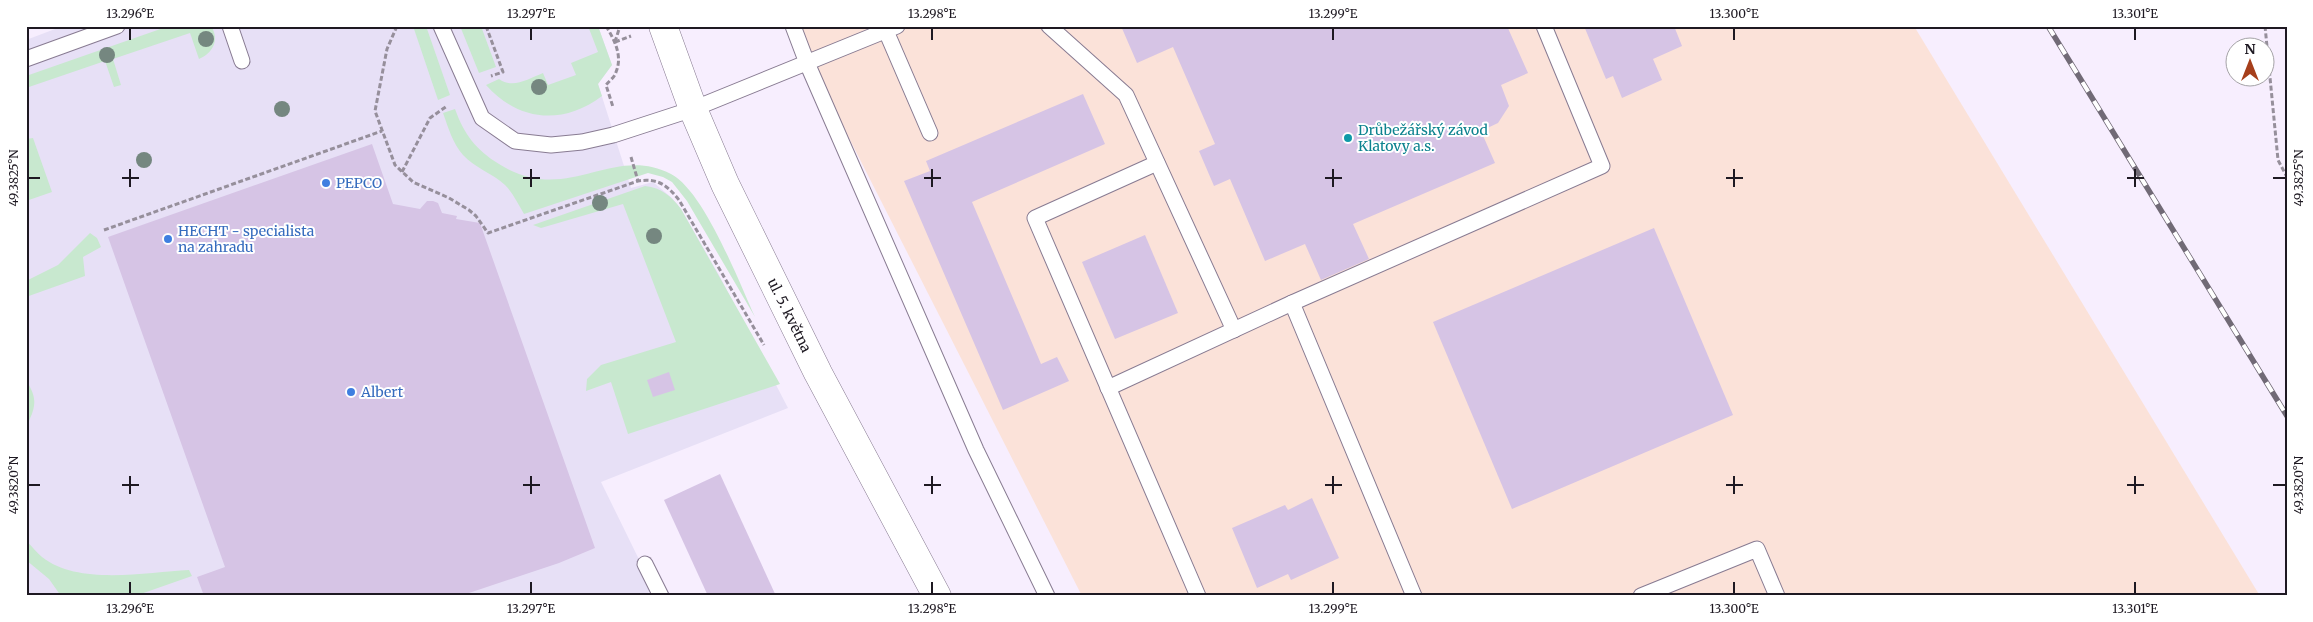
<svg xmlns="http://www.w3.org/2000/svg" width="2313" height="622" font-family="Merriweather,serif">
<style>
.commercial{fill:#e7e0f6}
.industrial{fill:#fbe2d9}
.green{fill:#c8e8cf}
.building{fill:#d6c4e5}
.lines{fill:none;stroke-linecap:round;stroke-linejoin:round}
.lane-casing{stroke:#887b92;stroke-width:17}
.secondary-casing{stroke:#887b92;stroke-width:29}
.path{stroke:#968f9b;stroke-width:3;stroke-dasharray:5 2.5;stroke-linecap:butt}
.lane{stroke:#fff;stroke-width:15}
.secondary{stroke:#fff;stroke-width:28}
.rail-casing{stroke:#716a76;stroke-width:5.5}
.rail{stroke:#fff;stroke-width:4;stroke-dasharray:11;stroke-linecap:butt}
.tree{fill:#758780}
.ticks{fill:none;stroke:#1e1922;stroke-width:2}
.culture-dot{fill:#0f9aa8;stroke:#fff;stroke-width:2}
.shop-dot{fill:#3f7fe0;stroke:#fff;stroke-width:2}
.labels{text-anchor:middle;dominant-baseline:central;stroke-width:4;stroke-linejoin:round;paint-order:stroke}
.culture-label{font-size:14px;fill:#0d838f;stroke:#fff;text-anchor:start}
.shop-label{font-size:14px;fill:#366cbe;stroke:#fff;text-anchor:start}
.street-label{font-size:14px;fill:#1e1922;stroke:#fff}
.neatline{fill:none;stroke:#1e1922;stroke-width:2}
.ticks-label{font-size:12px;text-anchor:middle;fill:#1e1922}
</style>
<rect width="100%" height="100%" fill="#f7eefe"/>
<path class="commercial" d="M63 26H598L612 65 598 84 631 188 653 182 672 198 681 209 719 275 788 408 601 482 654 590 641 596H26V40Z"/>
<path class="industrial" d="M792 26H1914L2260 596H1082Z"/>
<g class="green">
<path d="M169 26H211C220 40 213 53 199 59L190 33 113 59 121 85 114 87 105 61 26 88V76Z"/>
<path d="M413 26H426L450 95 438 100Z"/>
<path d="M460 26H481L496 67 479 73Z"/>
<path d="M588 26H598L612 65 598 84 602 96C562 126 518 121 486 85L499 79C513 89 528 79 543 73L548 85 576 75 571 63 598 52Z"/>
<path d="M455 109C464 134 476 150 499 164 567 207 612 143 671 174 704 191 739 282 755 317L687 201 672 182 663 177 648 173 524 214C518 204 513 193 505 185 492 173 475 168 463 155 453 144 448 127 443 113Z"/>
<path d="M33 138 52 192 26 201V139Z"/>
<path d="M645 186C662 188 671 196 681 209L780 384 628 434 611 382 586 391 587 379 601 365 676 342 623 204 541 228 533 225Z"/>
<path d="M90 233 97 238 101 247 83 257 85 276 26 297V281L58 265Z"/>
<path d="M26 380C38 399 36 407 26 427Z"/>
<path d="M26 541C32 546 37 553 42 557 78 586 147 572 189 570L192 576 135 596H61L49 579 26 560Z"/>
</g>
<g class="building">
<path d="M1121 26H1507L1528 73 1501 85 1509 106 1498 123 1481 131 1495 163 1353 224 1369 259 1321 280 1305 244 1265 261 1230 179 1214 186 1199 151 1215 144 1173 47 1137 63Z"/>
<path d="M1584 26H1674L1682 46 1653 59 1662 80 1622 98 1613 76 1606 79Z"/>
<path d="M1083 94 1105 144 972 202 1041 364 1057 357 1069 381 1003 410 904 181 930 171 926 161Z"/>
<path d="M372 144 393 204 420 209 427 201H433L438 203 442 213 457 216 456 219 480 223 595 548 559 563 460 596H204L197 577 225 567 108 237Z"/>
<path d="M1654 228 1733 415 1512 509 1433 322Z"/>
<path d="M1145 235 1178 313 1115 339 1082 262Z"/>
<path d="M669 372 675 390 653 397 647 380Z"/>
<path d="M720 474 776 596H708L664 500Z"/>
<path d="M1312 498 1339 558 1291 580 1288 574 1257 588 1232 528 1285 505 1288 510Z"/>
</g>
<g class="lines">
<defs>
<g id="lane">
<path d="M230 26 242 61"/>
<path d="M441 26 482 118 515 141 551 145 582 142 613 135 693 109 897 26"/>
<path d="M793 26 807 63 976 450 1047 596"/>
<path d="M1049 26 1126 95 1234 330"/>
<path d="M886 31 930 133"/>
<path d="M26 59 117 26"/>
<path d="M1157 163 1035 218 1198 596"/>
<path d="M1292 303 1414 596"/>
<path d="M1108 388 1292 303 1602 166 1544 26"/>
<path d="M645 564 661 596"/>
<path d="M1641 596 1757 549 1777 596"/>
</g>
<g id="secondary">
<path id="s1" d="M663 26 693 109 725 184 818 373 937 596"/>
</g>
</defs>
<use href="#lane" class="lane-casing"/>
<use href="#secondary" class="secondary-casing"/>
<g class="path">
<path d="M397 26 387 49 375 111 395 165 413 182 449 198 469 210 476 216 488 233 638 181C658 178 667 185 679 200L764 345"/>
<path d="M486 26 503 72 491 76"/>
<path d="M606 26C614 39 623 56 616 72 615 77 609 81 606 85L613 107"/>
<path d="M2265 26 2278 160 2287 177"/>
<path d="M615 42 631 36"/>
<path d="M615 42 620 26"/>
<path d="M631 157 638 181"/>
<path d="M402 172 430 118 447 106"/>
<path d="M104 230 382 131"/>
</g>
<use href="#lane" class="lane"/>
<use href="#secondary" class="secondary"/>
<defs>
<path id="rail" d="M2048 26 2287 416"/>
</defs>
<use href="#rail" class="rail-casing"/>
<use href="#rail" class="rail"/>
</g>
<g class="tree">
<circle cx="206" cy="39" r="8"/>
<circle cx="107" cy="55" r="8"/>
<circle cx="539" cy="87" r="8"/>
<circle cx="282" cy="109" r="8"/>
<circle cx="144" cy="160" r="8"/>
<circle cx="600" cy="203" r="8"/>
<circle cx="654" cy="236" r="8"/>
</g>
<path class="ticks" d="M130 28V40M531 28V40M932 28V40M1333 28V40M1734 28V40M2135 28V40M130 169V187M531 169V187M932 169V187M1333 169V187M1734 169V187M2135 169V187M28 178H40M122 178H139M523 178H540M924 178H941M1325 178H1342M1726 178H1743M2127 178H2144M2273 178H2286M130 476V494M531 476V494M932 476V494M1333 476V494M1734 476V494M2135 476V494M28 485H40M122 485H139M523 485H540M924 485H941M1325 485H1342M1726 485H1743M2127 485H2144M2273 485H2286M130 582V594M531 582V594M932 582V594M1333 582V594M1734 582V594M2135 582V594"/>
<circle class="culture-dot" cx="1348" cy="138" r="5"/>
<g class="shop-dot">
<circle cx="326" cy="183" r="5"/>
<circle cx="168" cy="239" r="5"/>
<circle cx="351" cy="392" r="5"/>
</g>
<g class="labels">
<g class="culture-label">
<text x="1358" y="130">Drůbežářský závod<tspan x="1358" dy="16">Klatovy a.s.</tspan></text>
</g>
<g class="shop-label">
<text x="336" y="183">PEPCO</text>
<text x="178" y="231">HECHT - specialista<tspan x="178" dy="16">na zahradu</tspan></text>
<text x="361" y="392">Albert</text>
</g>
<g class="street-label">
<text stroke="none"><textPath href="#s1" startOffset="316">ul. 5. května</textPath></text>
</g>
</g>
<rect width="2313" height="622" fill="none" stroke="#ffffff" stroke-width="55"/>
<g transform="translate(2250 62)"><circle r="24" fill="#ffffff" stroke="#a5a3a7"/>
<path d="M0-4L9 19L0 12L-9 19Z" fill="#a63f1b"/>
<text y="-8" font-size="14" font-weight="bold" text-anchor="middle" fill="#1e1922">N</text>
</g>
<rect x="28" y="28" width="2258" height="566" class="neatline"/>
<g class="ticks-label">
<text x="130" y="18">13.296°E</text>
<text x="531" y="18">13.297°E</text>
<text x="932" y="18">13.298°E</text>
<text x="1333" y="18">13.299°E</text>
<text x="1734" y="18">13.300°E</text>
<text x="2135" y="18">13.301°E</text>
<text transform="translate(14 178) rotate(-90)" y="4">49.3825°N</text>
<text transform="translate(2299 178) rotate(-90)" y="4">49.3825°N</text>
<text transform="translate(14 485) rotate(-90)" y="4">49.3820°N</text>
<text transform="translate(2299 485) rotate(-90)" y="4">49.3820°N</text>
<text x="130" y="613">13.296°E</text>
<text x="531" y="613">13.297°E</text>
<text x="932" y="613">13.298°E</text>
<text x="1333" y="613">13.299°E</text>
<text x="1734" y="613">13.300°E</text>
<text x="2135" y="613">13.301°E</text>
</g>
</svg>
